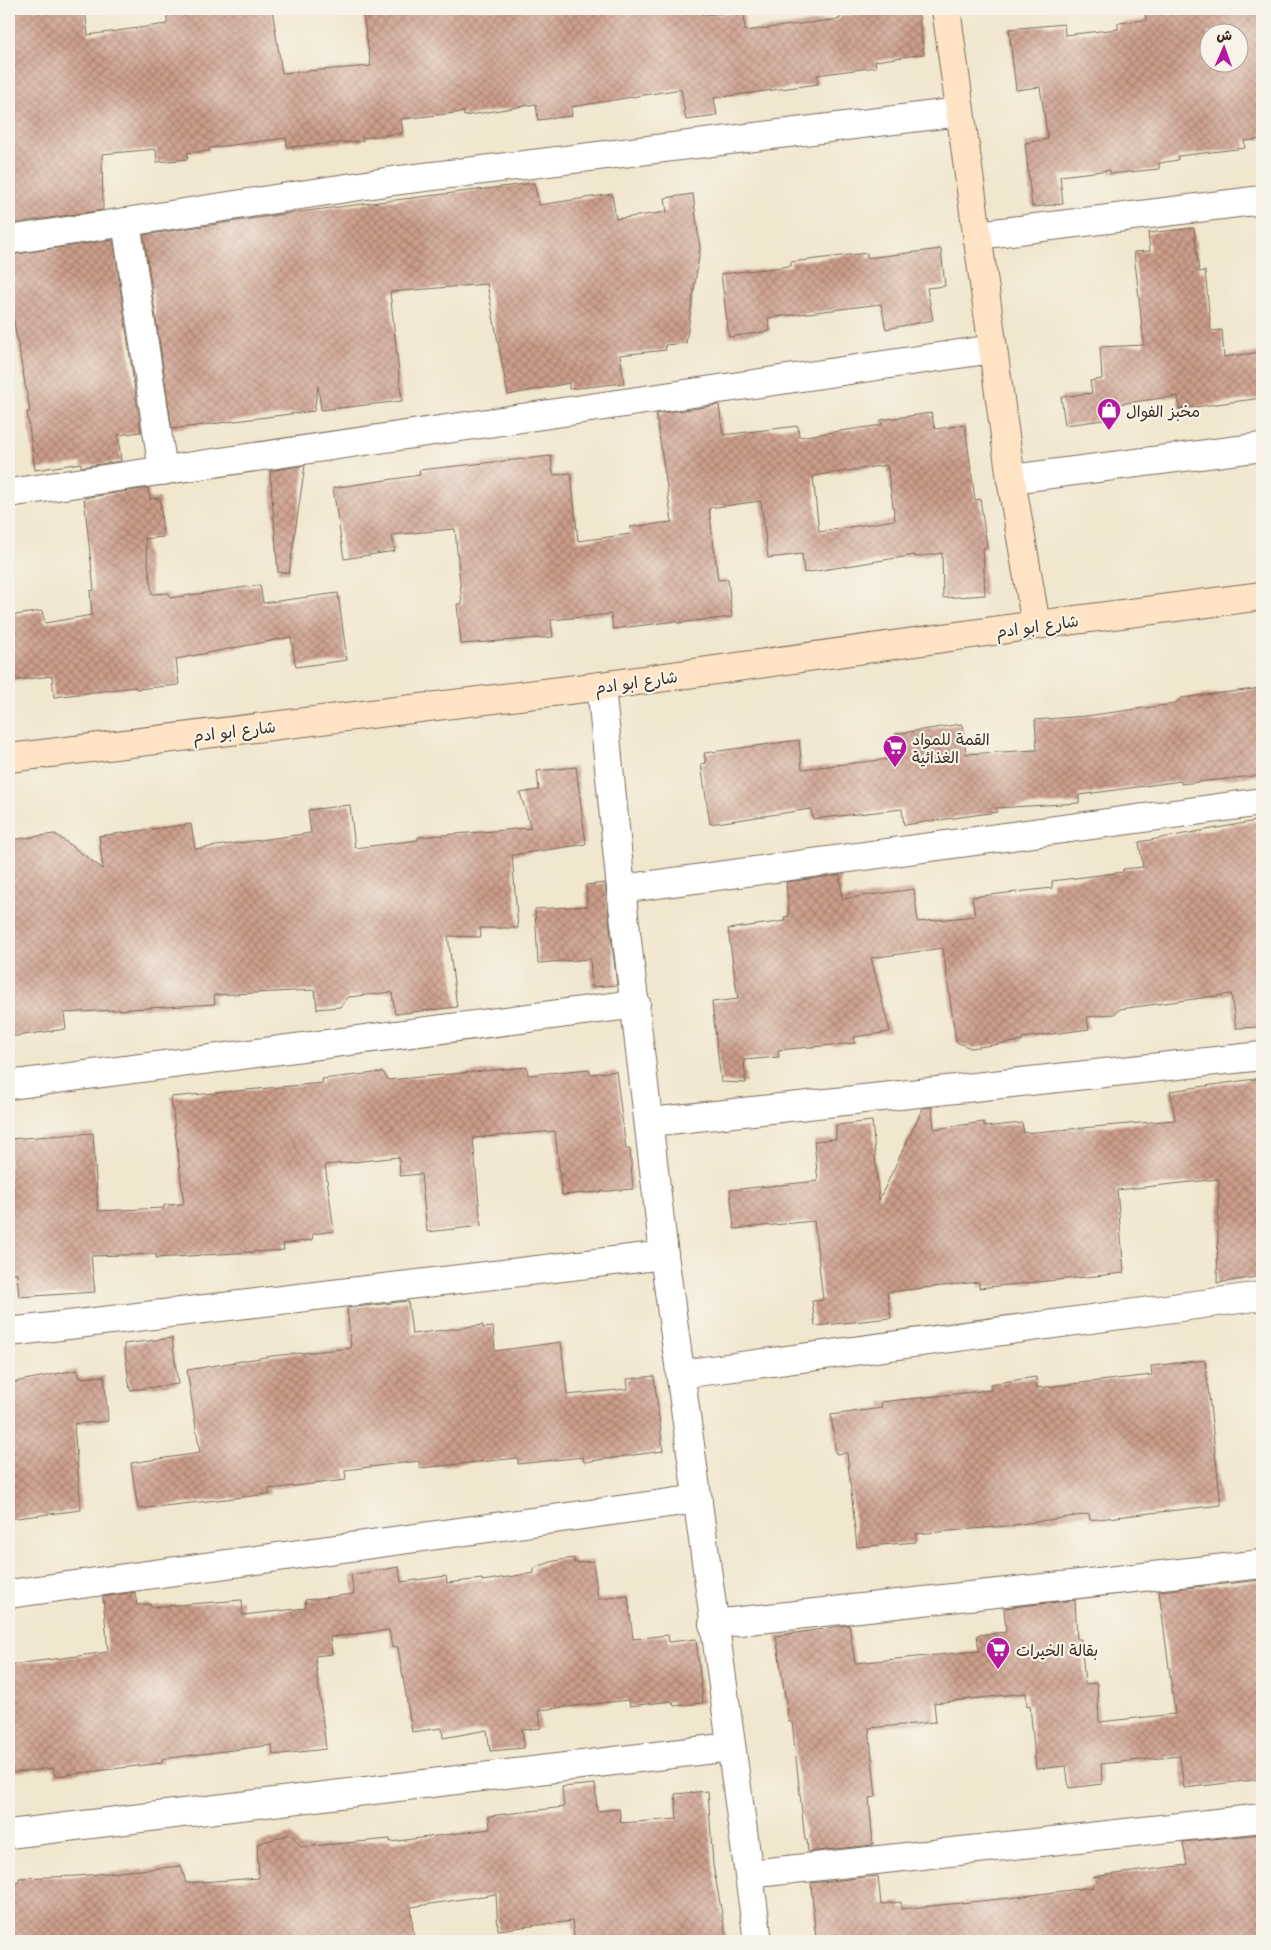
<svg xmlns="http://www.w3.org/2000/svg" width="1271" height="1950" font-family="'Playpen Sans','Playpen Sans Arabic',sans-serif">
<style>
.building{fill:url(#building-cross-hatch);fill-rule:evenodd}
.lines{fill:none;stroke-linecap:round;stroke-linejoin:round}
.street-casing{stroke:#7b6c5c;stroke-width:30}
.secondary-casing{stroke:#7b6c5c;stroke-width:30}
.street{stroke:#fff;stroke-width:28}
.secondary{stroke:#fee4c5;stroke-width:28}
.labels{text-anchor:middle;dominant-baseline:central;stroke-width:4.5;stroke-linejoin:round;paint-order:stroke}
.poi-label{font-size:16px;fill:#3b2a1e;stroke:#f7f3e8;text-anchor:start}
.street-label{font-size:16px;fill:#3b2a1e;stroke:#f7f3e8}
</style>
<defs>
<pattern id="building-cross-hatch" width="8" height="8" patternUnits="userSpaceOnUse" patternTransform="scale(1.25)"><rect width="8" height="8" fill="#cc9d8b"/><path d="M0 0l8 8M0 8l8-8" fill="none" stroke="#a78071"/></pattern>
</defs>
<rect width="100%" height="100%" fill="#f7f3e8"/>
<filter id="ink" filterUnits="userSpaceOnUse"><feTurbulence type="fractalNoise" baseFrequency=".02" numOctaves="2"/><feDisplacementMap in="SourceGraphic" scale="10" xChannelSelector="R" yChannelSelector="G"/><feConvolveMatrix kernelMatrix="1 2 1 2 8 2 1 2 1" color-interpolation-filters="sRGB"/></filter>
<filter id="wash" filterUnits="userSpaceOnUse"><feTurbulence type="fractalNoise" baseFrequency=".0096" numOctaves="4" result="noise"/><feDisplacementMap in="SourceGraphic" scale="20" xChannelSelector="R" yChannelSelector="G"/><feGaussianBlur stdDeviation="1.12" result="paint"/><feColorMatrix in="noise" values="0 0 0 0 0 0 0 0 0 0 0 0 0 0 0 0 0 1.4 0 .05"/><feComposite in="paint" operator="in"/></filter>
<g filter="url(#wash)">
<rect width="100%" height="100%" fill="#f1e6ce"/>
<g id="blocks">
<g class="building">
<path d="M9 9H85L88 35 167 24V9H272L282 73 371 66 362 9H702V15L744 12 745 31 840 19V16L895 9H918L924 54 875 61 876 67 817 75 818 84 714 98 717 116 686 120 681 89 571 107 572 116 538 120 536 104 464 116V112L401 119 403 133 362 138 363 141 287 147 286 138 209 148V151L187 153 188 159 157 162 156 149 102 154 103 210 9 224V87L12 86 9 56Z"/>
<path d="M1145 9H1262V139L1244 141 1245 148 1178 156V160L1159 163V169L1110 174V170L1060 176 1063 204 1032 207 1025 143 1048 139 1040 87 1016 90 1009 29 1064 24 1065 35 1118 29V23L1146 20ZM1208 32H1238V62H1208Z"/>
<path d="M534 183 539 205 612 194 616 219 667 212 665 198 693 194 700 249 686 343 665 345 666 350 620 355 624 383 569 389V383L508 395 487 284 390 292 402 401 321 410 318 386 314 411 172 429 144 235 290 213Z"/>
<path d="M1194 228 1199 272 1205 271 1211 331 1222 330 1224 357 1262 352V398L1179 409 1178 396 1110 405 1112 419 1065 425 1061 397 1092 393 1090 381 1102 379 1100 347 1144 345 1134 252 1150 251 1148 233Z"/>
<path d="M113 240 141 432 118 435 121 461 81 467V463L35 470 27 412 30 411 9 295V255Z"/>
<path d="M941 249 945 286 927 288 933 320 886 329 881 304 768 318 770 331 729 337 721 274 791 266V262L867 253V258Z"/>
<path d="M719 405 723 435 798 426 799 437 882 425 881 420 931 413 935 429 965 425 975 500 980 499 987 547 983 548 985 595 943 598 942 553 915 557V555L804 573 802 554 768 558 761 501 709 508 718 580 728 579 732 617 677 623V621L613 629 611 614 551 620 553 637 461 644 457 604H462L455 529 392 535 395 551 344 559 333 488 420 475 419 470 551 456 553 475 571 473 578 541 631 534 630 527 672 522 656 414ZM887 465 895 520 819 532 813 476Z"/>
<path d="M305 465 289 573 278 572 270 471Z"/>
<path d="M148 488 150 499 160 498 163 537 145 539 152 594 169 593 170 598 260 585 263 603 338 593 347 660 296 667 291 637 176 659 179 685 136 689 135 687 54 697 52 676 9 681V616L42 611 45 623 92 615 90 591 94 590 84 498Z"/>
<path d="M1262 688V775L1181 784V781L1079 795V803L996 808 997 812 904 825 902 809 813 819 811 809 710 824 701 764 706 763 704 753 799 740 802 769 898 758 895 734 962 724 966 754 1037 750 1035 720 1086 716 1174 704 1181 698Z"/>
<path d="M576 767 586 844 512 855 518 928H480L481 937 448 936 457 1007 395 1014 392 992 349 997 340 1007 317 1009 315 990 214 995 215 1004 64 1013 66 1029 9 1037V840L55 834 103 869 99 836 191 824 195 849 311 833 308 810 350 805 355 848 418 840V837L531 828 520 793 539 790 537 771Z"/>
<path d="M1262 820V1027L1236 1028 1231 994 1120 1009 1114 1014 1087 1017 1089 1029 1022 1038V1041L971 1048 956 1042 943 948 871 958 890 1032 854 1037 855 1043 778 1050 779 1057 744 1060 746 1083 721 1082 712 1002 738 999 728 929 785 921 784 917 789 916 786 882 840 875 842 899 914 889 918 922 975 916 972 897 1052 888V881L1123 872V869L1143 867 1139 842Z"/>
<path d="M605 883 617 985 592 987 590 959 538 963 535 909 587 906 586 885Z"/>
<path d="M527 1067 528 1075 589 1069 590 1074 616 1071 626 1149H630L633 1189 562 1195 555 1131 473 1138 481 1226 427 1232 421 1174 400 1176 399 1157 325 1165 334 1231 313 1234 312 1240 283 1244 284 1250 156 1258V1254L91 1256 95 1292 19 1297 17 1273H9V1139L93 1133 98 1211 164 1208V1205L184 1204 171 1097 323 1083 322 1079 383 1072 388 1080Z"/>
<path d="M1262 1078V1276L1217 1283 1219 1179 1117 1190 1124 1273 979 1288V1282L887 1292 891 1318 815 1326 812 1301 823 1300 814 1221 734 1229 730 1190 818 1181 814 1141 836 1139V1125L872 1121 879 1200 923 1108 932 1107 934 1129 984 1122V1127L1022 1123 1024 1133 1175 1120 1170 1091Z"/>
<path d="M408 1301 412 1334 483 1325V1328L493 1327 495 1351 561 1342 567 1395 628 1389 627 1379 654 1376 663 1451 584 1462 583 1457 518 1464V1458L420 1468 419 1461 345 1470 346 1480 269 1489 270 1494 138 1509 131 1463 200 1453 187 1370 272 1356 351 1348 347 1308Z"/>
<path d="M172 1338 178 1384 130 1390 124 1344Z"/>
<path d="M1205 1360 1221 1505 1090 1520 1089 1514 1007 1526 916 1534V1542L857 1547 847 1453 836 1454 831 1415 882 1408 881 1402 991 1390 990 1384 1036 1377 1037 1388 1152 1375 1151 1366Z"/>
<path d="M77 1370 80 1378 104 1376 108 1421 74 1424 81 1510 9 1519V1383Z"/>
<path d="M574 1558V1563L593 1561 598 1599 628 1596 633 1639 668 1635 669 1642 696 1639 703 1703 674 1706 672 1701 630 1706 629 1700 539 1710 541 1728 522 1730 524 1748 490 1751 487 1730 443 1738 442 1728 412 1732 398 1647 392 1648 389 1630 330 1637 332 1654 315 1656 326 1749 273 1755 272 1745 162 1759V1763L55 1776 53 1768 9 1773V1665L108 1652 103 1597 135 1592 137 1605 150 1604 151 1607 242 1600 243 1615 306 1608 305 1600 354 1594 351 1575 399 1567 401 1582 446 1576 447 1583 482 1579V1581L534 1573V1568L554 1561Z"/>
<path d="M1262 1580V1779L1184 1788 1180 1756 1101 1764 1102 1784 1069 1788 1066 1766 1036 1769 1030 1705 1027 1706 1026 1693 934 1703 936 1722 869 1728 876 1797 869 1798 873 1845 808 1852 807 1840H805L792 1722H789L776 1636 849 1625 855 1663 979 1651 977 1635 1006 1632 1004 1608 1075 1600 1077 1639H1081L1085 1684 1097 1683 1099 1722 1175 1714 1159 1591Z"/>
<path d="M595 1784 597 1811 619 1809 621 1823 677 1819 675 1794 708 1791 713 1865 727 1941H575L572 1921 498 1930 496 1894 411 1907 414 1941H9V1884L19 1882V1878L77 1876 181 1866 186 1883 259 1878 257 1844 291 1834 301 1847 390 1839V1842L490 1829 489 1816 564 1807 562 1787Z"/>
<path d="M1262 1834V1941H816L811 1883 878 1876 881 1904 901 1902V1909L1010 1898 1093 1887 1092 1877 1187 1865 1183 1842Z"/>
</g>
</g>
</g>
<g filter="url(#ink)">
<use href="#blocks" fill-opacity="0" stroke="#7b6c5c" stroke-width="1"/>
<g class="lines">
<defs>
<g id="street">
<path d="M126 222 163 471"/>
<path d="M978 235 1262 200"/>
<path d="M9 240 392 181 960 112"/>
<path d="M1011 479 1262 447"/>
<path d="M9 493 993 349"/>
<path d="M601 686 621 889 664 1255 758 1941"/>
<path d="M621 889 1262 802"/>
<path d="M9 1085 636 1004"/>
<path d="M650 1122 1262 1056"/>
<path d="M9 1332 664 1255"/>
<path d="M682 1374 1262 1296"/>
<path d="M9 1594 698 1499"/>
<path d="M713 1624 1262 1564"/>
<path d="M9 1834 730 1747"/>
<path d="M749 1874 1262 1818"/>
</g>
<g id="secondary">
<path d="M946 9 1011 479 1036 625"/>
<path d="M9 758 601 686 1036 625 1262 596"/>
</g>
</defs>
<use href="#street" class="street-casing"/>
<use href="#secondary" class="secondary-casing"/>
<use href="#street" class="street"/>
<use href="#secondary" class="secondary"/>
</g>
</g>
<defs>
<symbol id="shop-pin" viewBox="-11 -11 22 30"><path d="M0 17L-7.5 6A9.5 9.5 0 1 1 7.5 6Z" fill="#b5179e" stroke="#f7f3e8"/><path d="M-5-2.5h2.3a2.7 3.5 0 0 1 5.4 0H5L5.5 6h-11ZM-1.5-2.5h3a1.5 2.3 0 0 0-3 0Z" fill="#fff"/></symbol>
<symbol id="supermarket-pin" viewBox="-11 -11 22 30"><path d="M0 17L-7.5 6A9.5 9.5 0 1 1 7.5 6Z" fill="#b5179e" stroke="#f7f3e8"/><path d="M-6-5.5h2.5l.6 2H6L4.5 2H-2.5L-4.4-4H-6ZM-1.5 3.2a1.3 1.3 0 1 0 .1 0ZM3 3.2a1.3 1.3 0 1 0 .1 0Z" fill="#fff"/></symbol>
</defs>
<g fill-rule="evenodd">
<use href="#shop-pin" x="1095" y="396" width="28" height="38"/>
<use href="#supermarket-pin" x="881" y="733" width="28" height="38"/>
<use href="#supermarket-pin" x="984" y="1635" width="28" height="38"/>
</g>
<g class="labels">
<g class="poi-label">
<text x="1126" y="410">مخبز الفوال</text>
<text x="912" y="738">القمة للمواد<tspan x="912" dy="18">الغذائية</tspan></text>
<text x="1016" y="1649">بقالة الخيرات</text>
</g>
<g class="street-label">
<text transform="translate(1037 625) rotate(-8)">شارع ابو ادم</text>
<text transform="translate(636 681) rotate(-8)">شارع ابو ادم</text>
<text transform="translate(234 730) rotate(-7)">شارع ابو ادم</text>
</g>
</g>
<rect width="1271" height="1950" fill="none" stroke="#f7f3e8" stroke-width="30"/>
<g transform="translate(1224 48) rotate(2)"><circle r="24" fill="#f7f3e8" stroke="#aca397"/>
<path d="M0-4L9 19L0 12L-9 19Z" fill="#b5179e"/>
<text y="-8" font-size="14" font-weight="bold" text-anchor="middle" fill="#3b2a1e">ش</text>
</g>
</svg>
